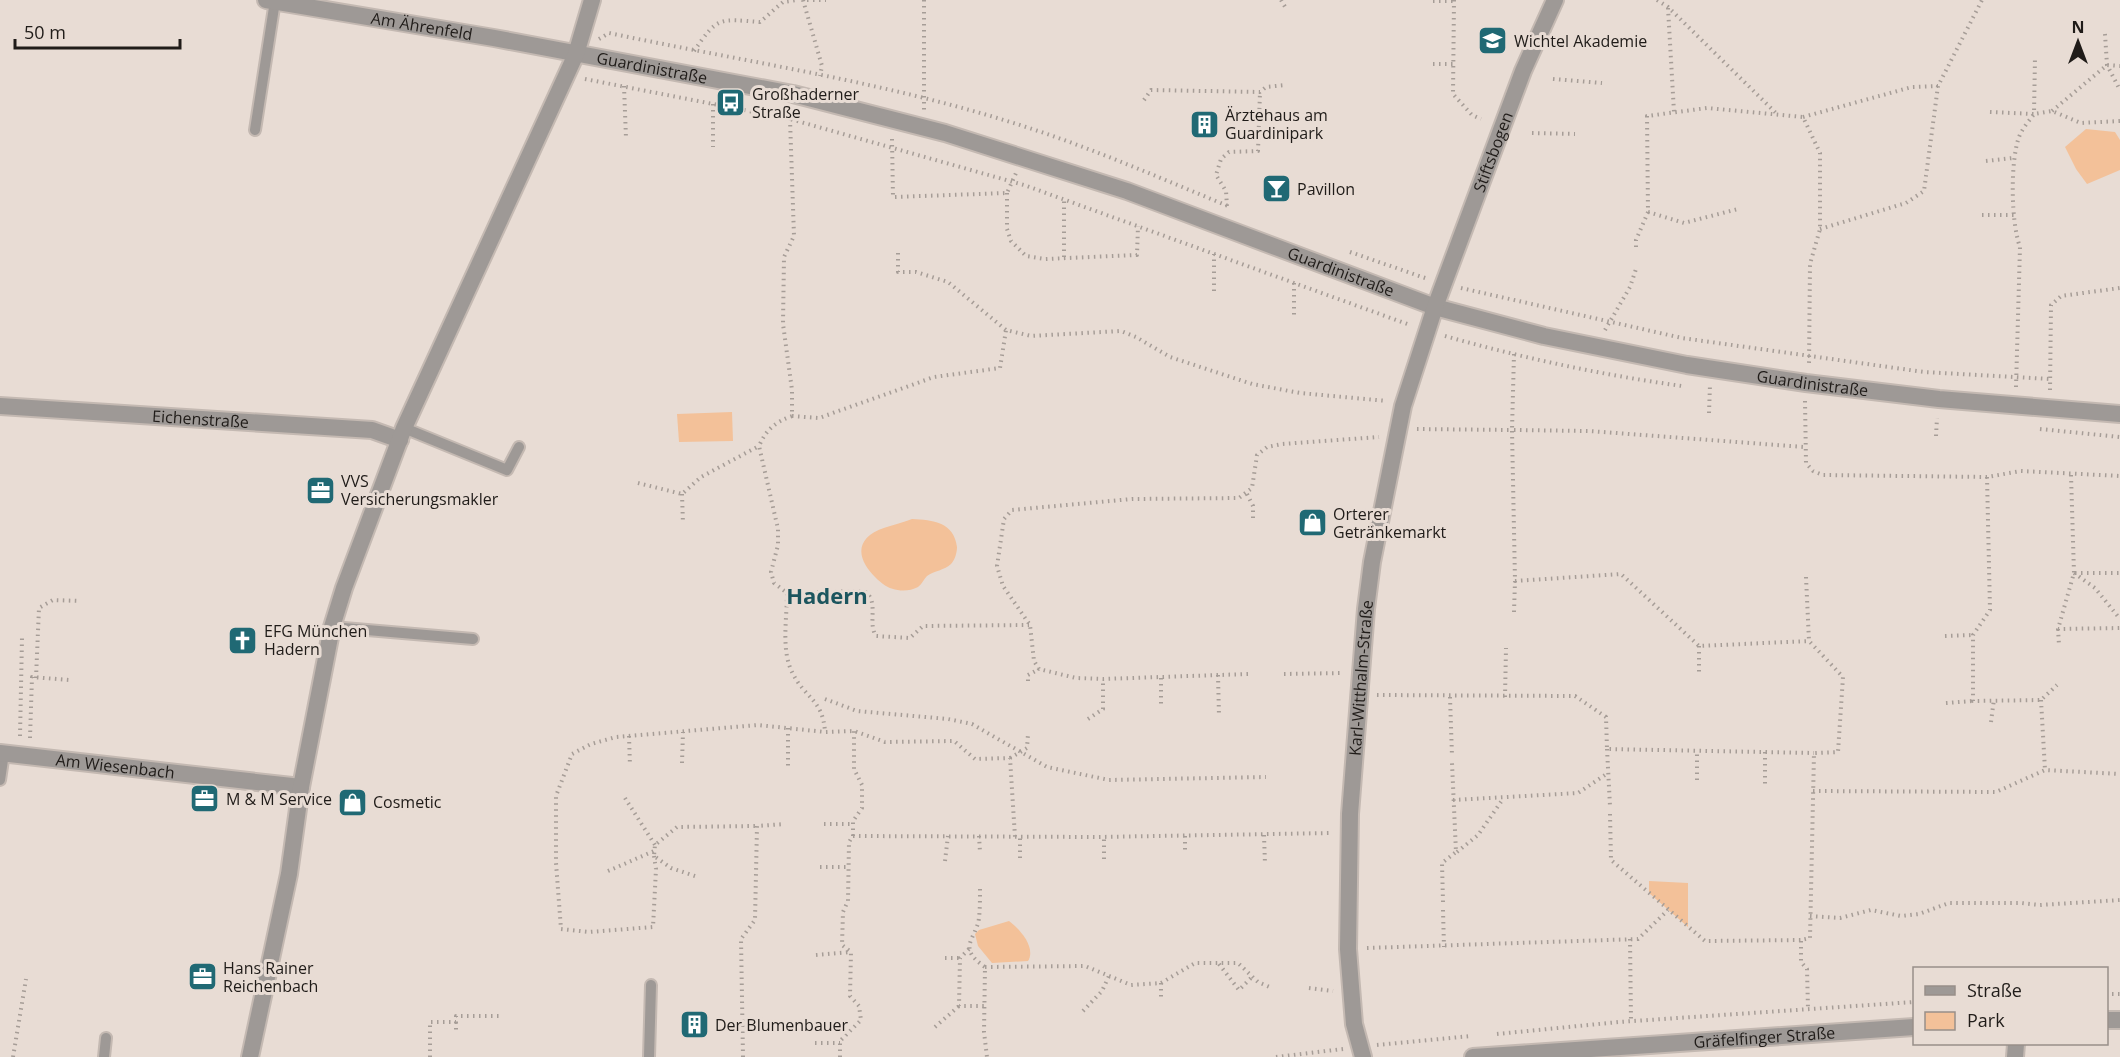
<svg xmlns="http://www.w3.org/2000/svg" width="2120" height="1057" font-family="'Open Sans',sans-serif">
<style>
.green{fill:#f3c199}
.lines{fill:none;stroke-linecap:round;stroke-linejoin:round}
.service-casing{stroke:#c4b9b2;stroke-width:14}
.minor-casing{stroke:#c4b9b2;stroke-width:20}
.path{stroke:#a69d97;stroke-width:4;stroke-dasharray:1.5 4.5;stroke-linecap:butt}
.service{stroke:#9e9996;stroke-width:10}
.minor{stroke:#9e9996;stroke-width:16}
.labels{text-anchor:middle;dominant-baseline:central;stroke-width:6;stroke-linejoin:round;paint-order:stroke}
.street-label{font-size:16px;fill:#201c19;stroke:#e8dcd4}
.poi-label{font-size:16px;fill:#201c19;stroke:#e8dcd4;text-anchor:start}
.district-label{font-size:22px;font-weight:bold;fill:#1c555e;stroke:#e8dcd4}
</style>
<rect width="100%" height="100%" fill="#e8dcd4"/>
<g class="green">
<path d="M2086 129 2115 132 2120 140V170L2087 184 2076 169 2065 147Z"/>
<path d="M732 412 733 441 679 442 677 414Z"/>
<path d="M912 519C933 520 954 522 957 547 957 552 955 560 951 564 945 570 934 571 927 576 924 579 922 584 918 587 907 593 892 591 883 584 869 573 850 551 870 535 880 527 900 524 912 519Z"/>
<path d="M1649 881 1688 883V927L1649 893Z"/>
<path d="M1009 921C1021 930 1036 948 1028 961L992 963 978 946 975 934 979 930Z"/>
</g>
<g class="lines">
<defs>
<g id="service">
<path d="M255 130 275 1"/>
<path d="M404 428 507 470 519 447"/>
<path d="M332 627 473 639"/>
<path d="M0 780 4 753"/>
<path d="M104 1057 106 1038"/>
<path d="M649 1057 651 985"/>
</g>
<g id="minor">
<path id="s1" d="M266 0 494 38 793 94 945 133 1127 191 1435 307 1544 336 1687 365 1806 383 1939 399 2120 414"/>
<path id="s2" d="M0 406 372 430 400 440"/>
<path id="s3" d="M0 753 301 787"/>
<path d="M2106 1020H2120"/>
<path d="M250 1057 289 874 301 787 332 627 344 588 404 428 576 54 592 0"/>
<path id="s4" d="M1363 1057 1354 1024 1348 949 1350 814 1366 609 1372 562 1403 406 1435 307 1523 71 1555 0"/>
<path id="s5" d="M1473 1057 1914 1027"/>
<path d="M2015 1057 2016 1044"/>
</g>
</defs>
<use href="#service" class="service-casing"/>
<use href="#minor" class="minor-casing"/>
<g class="path">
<path d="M803 0 822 66 820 76"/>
<path d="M807 0H826"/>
<path d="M924 0V110"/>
<path d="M1281 0 1287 10"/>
<path d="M1454 0 1453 94 1472 115 1481 119"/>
<path d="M1657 0 1668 7 1777 114"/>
<path d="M1433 1H1453"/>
<path d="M1668 8 1674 112"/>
<path d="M2105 34 2107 65 2120 90"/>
<path d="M599 39 609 33C742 61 878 81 1007 121 1083 144 1155 176 1228 206"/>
<path d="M694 51C718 16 719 19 760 22L783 2 797 0"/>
<path d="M1433 64H1453"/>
<path d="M585 79 790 119 1024 185 1410 325"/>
<path d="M1553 79 1602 83"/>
<path d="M624 86 626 138"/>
<path d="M1144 100 1151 90 1260 92 1266 87 1286 85"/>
<path d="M713 104V147"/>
<path d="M2052 111 2107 65 2120 66"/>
<path d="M1990 112 2034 114 2035 57"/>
<path d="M1803 117 1912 87 1938 86"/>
<path d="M790 119 794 236 784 257 783 324 792 390V416C775 422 766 430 759 446L778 529V545L771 572 774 583 787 593C787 618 781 650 792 672 805 699 823 699 825 732"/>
<path d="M1532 133 1575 134"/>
<path d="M892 139 893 197 1007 193 1016 173"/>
<path d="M1986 161 2013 158"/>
<path d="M1007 193V229L1011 241 1026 256 1045 259 1137 255 1138 226"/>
<path d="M1227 206 1226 191 1216 175 1221 159 1229 152 1258 151 1260 92"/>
<path d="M1648 212 1684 223 1738 209"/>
<path d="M1982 215H2015"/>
<path d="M1820 229 1906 203 1924 191 1938 86 1982 0"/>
<path d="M1636 247V240L1648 212 1647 116 1707 108 1803 117 1820 153V229L1810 264 1809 364"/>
<path d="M1350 252 1428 279"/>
<path d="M898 253V272H916L948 282 1006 330 1031 336 1121 331 1136 337 1170 357 1252 384 1300 393 1387 401"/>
<path d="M1064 257V200"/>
<path d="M1294 283V319"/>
<path d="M1461 288 1682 338 1924 372 2050 379"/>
<path d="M1214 291V254"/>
<path d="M1605 330 1630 287 1636 269"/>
<path d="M1445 336C1523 358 1602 375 1682 386"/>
<path d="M1514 354 1512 430 1589 431 1804 447"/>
<path d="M2016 387 2020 247C2011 223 2010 162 2019 137 2022 129 2029 121 2034 114L2052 111 2081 123 2120 121"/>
<path d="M2050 390 2051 305 2061 296 2120 288"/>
<path d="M1805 401 1806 463 1813 471 1823 475 1987 477 2021 471 2120 476"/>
<path d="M1709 413 1710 385"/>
<path d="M792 416 819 418 934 377 1000 368 1006 330"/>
<path d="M1417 429 1512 430 1515 581 1621 574 1699 646 1809 641"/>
<path d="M2040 429 2120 437"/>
<path d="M1936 436 1937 418"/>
<path d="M2071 475 2074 573 2058 629 2120 628"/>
<path d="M1987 477 1990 610 1973 635V701L2041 700 2057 685"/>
<path d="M638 483 682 494 701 477 759 446"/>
<path d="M682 494 683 524"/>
<path d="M1247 494 1253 506V520"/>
<path d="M2074 573 2095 588 2120 619"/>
<path d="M2075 573H2120"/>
<path d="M1806 577 1809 641 1843 677 1838 752 1814 753 1810 938 1801 940V962L1807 969 1808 1009"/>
<path d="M787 593 864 591C880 601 867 622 876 636L910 638 923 626 1029 625"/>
<path d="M1514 612 1515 581"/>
<path d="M2058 629 2059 645"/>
<path d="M1945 636 1973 635"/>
<path d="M1699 646V672"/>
<path d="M1248 674 1103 679 1076 678 1039 669 1034 661 1030 625 1003 586 997 566 1004 519 1012 510 1132 499 1239 498 1252 488 1257 455 1267 447 1282 444 1379 437"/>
<path d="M1284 674 1342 673"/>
<path d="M1218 675 1219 716"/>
<path d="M36 678 39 608 53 600 80 601"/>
<path d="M1161 678V705"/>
<path d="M1028 681V675L1039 669"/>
<path d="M1377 695 1575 696 1606 717 1607 749 1814 753"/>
<path d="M1450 697 1452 756"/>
<path d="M1505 697 1506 648"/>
<path d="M825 699 857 711 948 719 972 724 1047 767 1109 780 1266 777"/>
<path d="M2041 700 2045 770"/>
<path d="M1946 703 1973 701"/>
<path d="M1088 719 1103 709V679"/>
<path d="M1991 722 1994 699"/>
<path d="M788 728V766"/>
<path d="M20 736 22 638"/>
<path d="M629 736 630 766"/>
<path d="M30 738 32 677 69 680"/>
<path d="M1607 749 1610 806"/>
<path d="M1765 752V785"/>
<path d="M1010 758 1027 748 1028 734"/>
<path d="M682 763 683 732"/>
<path d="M1697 780V751"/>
<path d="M1813 791 1996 792 2045 770 2120 774"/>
<path d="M625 798 655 845"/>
<path d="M1453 800 1578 793 1608 773"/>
<path d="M1610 814 1611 860 1705 941 1801 940"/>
<path d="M824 824H853"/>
<path d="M1264 835 1265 864"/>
<path d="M853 836V821L862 808V785L854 769V731"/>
<path d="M979 836 980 852"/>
<path d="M1185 836V853"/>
<path d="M1457 852 1478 835 1503 799"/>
<path d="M654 856 656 869 653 927 589 932 561 929 556 863V796L572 754 591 744 616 737 758 725 825 732 854 731 885 742 954 741 975 759 1010 758 1015 837"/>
<path d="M1020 858V837"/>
<path d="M1104 859V837"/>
<path d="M945 861 948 836"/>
<path d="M820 867H849"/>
<path d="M608 871 654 851"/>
<path d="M695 876 671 868 654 856 655 845 677 827 757 826"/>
<path d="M980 889C980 899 980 909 979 918 976 940 956 947 985 967L984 1032 987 1057"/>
<path d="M1443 902 1442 863 1456 852 1452 763"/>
<path d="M1443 910 1444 947"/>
<path d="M1810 916 1840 918 1871 910 1901 916 1919 914 1949 903H2021L2040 905 2120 900"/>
<path d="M1630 939 1631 1021"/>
<path d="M1367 948 1638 939 1668 910"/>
<path d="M969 949 960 958 959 1006H984"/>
<path d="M816 955 851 952"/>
<path d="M945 958H960"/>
<path d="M1219 964 1239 990 1253 976"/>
<path d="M985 967 1085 966 1131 985 1161 983 1195 963H1238L1258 982 1272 988"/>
<path d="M1161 983V998"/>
<path d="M1309 988 1333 991"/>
<path d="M2106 994H2120"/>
<path d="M1083 1011 1102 991 1109 976"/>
<path d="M456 1022V1030"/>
<path d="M935 1027 959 1006"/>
<path d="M1497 1034 1619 1022 1914 1002"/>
<path d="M815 1043H840"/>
<path d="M1377 1045 1471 1036"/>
<path d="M13 1057 26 979"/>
<path d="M430 1057V1022H456V1016H499V1020"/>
<path d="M743 1057 741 939 755 920 757 826 785 824"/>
<path d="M840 1057V1041L861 1020 859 1006 850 996 851 952 842 945 843 912 848 901 849 842 853 836 1098 837 1331 833"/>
<path d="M1276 1057 1343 1049"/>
</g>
<use href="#service" class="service"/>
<use href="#minor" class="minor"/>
</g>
<defs>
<symbol id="school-square" viewBox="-11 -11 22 22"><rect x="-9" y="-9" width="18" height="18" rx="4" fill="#206974" stroke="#e8dcd4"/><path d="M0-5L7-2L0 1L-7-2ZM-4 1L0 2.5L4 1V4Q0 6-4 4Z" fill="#fff"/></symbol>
<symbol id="bus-square" viewBox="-11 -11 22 22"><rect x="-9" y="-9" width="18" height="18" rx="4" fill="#206974" stroke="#e8dcd4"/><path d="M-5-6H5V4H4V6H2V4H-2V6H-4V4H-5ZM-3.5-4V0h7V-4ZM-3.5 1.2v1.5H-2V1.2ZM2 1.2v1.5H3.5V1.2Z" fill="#fff"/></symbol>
<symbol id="building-square" viewBox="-11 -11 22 22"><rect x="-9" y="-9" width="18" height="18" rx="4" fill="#206974" stroke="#e8dcd4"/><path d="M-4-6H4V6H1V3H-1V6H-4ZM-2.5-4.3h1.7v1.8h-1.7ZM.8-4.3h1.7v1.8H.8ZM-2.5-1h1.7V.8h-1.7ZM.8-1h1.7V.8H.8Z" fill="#fff"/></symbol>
<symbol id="bar-square" viewBox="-11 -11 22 22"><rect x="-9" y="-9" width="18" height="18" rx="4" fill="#206974" stroke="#e8dcd4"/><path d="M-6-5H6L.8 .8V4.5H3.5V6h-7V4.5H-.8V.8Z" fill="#fff"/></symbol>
<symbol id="office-square" viewBox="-11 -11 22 22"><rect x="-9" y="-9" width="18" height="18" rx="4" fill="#206974" stroke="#e8dcd4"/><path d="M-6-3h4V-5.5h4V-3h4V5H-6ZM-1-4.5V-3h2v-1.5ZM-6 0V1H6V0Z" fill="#fff"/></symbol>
<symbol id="shop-square" viewBox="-11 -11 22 22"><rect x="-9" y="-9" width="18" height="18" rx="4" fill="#206974" stroke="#e8dcd4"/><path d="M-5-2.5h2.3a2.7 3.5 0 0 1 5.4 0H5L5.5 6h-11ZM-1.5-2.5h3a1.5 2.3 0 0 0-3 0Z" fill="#fff"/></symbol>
<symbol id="church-square" viewBox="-11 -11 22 22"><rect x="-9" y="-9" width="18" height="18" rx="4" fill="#206974" stroke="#e8dcd4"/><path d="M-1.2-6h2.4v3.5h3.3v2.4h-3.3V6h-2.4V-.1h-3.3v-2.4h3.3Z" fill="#fff"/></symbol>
</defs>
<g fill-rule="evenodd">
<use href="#school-square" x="1476" y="24" width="33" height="33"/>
<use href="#bus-square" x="714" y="86" width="33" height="33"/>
<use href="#building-square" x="1188" y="108" width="33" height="33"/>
<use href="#bar-square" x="1260" y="172" width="33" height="33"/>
<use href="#office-square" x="304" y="474" width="33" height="33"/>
<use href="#shop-square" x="1296" y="506" width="33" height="33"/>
<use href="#church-square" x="226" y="624" width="33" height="33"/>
<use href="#office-square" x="188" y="782" width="33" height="33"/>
<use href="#shop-square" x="336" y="786" width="33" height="33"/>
<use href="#office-square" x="186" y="960" width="33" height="33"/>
<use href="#building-square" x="678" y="1008" width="33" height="33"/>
</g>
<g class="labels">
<g class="street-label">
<text stroke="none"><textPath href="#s1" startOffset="158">Am Ährenfeld</textPath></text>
<text stroke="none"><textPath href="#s1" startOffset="392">Guardinistraße</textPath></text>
<text stroke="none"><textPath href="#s4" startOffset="926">Stiftsbogen</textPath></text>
<text stroke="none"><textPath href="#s1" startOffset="1112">Guardinistraße</textPath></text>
<text stroke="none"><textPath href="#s1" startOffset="1598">Guardinistraße</textPath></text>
<text stroke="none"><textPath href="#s2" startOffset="201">Eichenstraße</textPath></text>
<text stroke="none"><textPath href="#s4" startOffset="381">Karl-Witthalm-Straße</textPath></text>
<text stroke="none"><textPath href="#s3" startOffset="116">Am Wiesenbach</textPath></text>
<text stroke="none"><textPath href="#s5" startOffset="292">Gräfelfinger Straße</textPath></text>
</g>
<g class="poi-label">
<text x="1514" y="41">Wichtel Akademie</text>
<text x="752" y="94">Großhaderner<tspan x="752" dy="18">Straße</tspan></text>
<text x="1225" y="115">Ärztehaus am<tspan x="1225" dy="18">Guardinipark</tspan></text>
<text x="1297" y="189">Pavillon</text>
<text x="341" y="481">VVS<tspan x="341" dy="18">Versicherungsmakler</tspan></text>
<text x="1333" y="514">Orterer<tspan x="1333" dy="18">Getränkemarkt</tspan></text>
<text x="264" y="631">EFG München<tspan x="264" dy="18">Hadern</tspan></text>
<text x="226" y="799">M &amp; M Service</text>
<text x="373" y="802">Cosmetic</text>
<text x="223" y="968">Hans Rainer<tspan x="223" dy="18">Reichenbach</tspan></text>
<text x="715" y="1025">Der Blumenbauer</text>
</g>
<g class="district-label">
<text x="827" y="595">Hadern</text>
</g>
</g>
<rect x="1913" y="967" width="195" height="78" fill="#e8dcd4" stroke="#988f89" stroke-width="1.5"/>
<rect x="1925" y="986" width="30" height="9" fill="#9e9996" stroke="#988f89" stroke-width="1.5"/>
<text x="1967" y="997" font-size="18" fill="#201c19">Straße</text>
<rect x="1925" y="1012" width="30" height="18" fill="#f3c199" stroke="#988f89" stroke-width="1.5"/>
<text x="1967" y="1027" font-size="18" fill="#201c19">Park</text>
<g transform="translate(2078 42)" stroke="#e8dcd4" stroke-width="4.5" paint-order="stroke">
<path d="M0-4.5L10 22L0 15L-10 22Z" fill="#201c19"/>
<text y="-9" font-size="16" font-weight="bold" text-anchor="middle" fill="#201c19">N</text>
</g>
<path d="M15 39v9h165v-9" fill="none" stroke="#201c19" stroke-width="3"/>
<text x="24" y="39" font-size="18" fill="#201c19" stroke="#e8dcd4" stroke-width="4.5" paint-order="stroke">50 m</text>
</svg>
